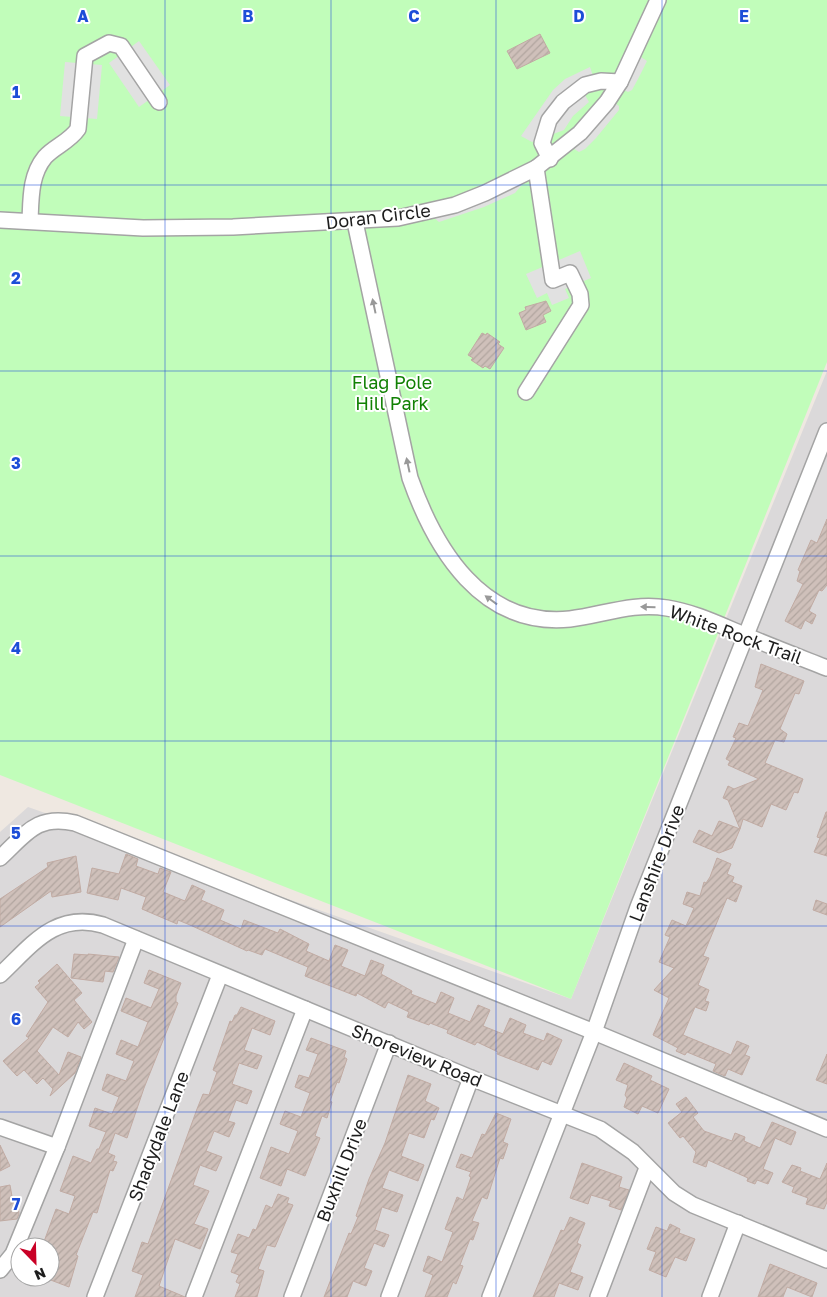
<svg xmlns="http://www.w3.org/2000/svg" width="827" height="1297" font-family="'Golos Text',sans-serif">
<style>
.residential{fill:#dbd9da;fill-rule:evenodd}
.park{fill:#c1fdba}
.parking{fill:#e1e1e1}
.building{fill:url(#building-hatch);stroke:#c1aba3}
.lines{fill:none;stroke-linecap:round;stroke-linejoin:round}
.minor-casing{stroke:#a4a4a4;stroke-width:18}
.minor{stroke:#fff;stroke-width:15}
.oneway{fill:#999}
.grid{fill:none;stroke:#1d4ed8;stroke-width:1;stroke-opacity:0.55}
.labels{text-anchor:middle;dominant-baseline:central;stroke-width:4;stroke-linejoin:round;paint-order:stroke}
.street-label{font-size:18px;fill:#1d1d1d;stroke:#fff}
.park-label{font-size:18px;fill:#118104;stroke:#fff}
.grid-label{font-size:16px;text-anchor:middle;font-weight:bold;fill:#1d4ed8;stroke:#fff;stroke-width:4;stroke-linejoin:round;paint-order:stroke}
</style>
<defs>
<pattern id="building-hatch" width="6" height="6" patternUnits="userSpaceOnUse" patternTransform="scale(1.25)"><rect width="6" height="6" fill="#cfc0ba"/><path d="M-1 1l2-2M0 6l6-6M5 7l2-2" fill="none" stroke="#b1a59f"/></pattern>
</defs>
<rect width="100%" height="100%" fill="#efe8e1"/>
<path class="residential" d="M827 371V1297H0V832L28 807 571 999ZM20 1247H50V1277H20Z"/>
<path class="park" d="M0 0H827V362L571 999 0 775Z"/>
<g class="parking">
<path d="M139 41 170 85 139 107 109 63Z"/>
<path d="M641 57 647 61 638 79 632 90 628 92 624 90Z"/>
<path d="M65 62 102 65 97 119 60 116Z"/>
<path d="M590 67 593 76 585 95 589 102 573 116 564 130 532 142 521 136 553 90 565 79Z"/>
<path d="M615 103 619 106V110L596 138 585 149 579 152 574 149 590 135Z"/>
<path d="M519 184H522L521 186 515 193 484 207 439 222 433 217Z"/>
<path d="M580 251 591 278 565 289 569 298 552 305 547 293 537 298 526 274Z"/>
</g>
<g class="building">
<path d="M540 34 550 53 517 69 507 51Z"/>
<path d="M546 301 551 311 543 315 546 322 526 330 519 313 526 310 525 307Z"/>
<path d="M482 333 486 335 487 333 500 342 498 344 504 348 490 369 485 366 483 368 471 360 473 358 468 355Z"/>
<path d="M827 519V585L822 591 819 590 809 611 816 615 812 624 805 620 801 629 785 621 803 584 797 581 800 571 798 570 811 540 817 543Z"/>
<path d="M761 664 804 681 799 694 795 693 780 729 787 734 784 742 775 740 765 763 803 779 798 793 794 792 786 810 771 804 762 827 743 819 740 829 728 800 723 798 728 786 734 789 759 779 728 765 730 761 726 759 736 738 733 737 739 723 748 726 763 690 755 687Z"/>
<path d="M826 812H827V856L814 852 820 838 817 837Z"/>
<path d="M719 821 740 829 732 848 719 853 693 842 699 830 712 836Z"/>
<path d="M126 854 138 859 136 866 158 874 160 868 171 872 163 892 185 901 192 885 205 891 201 900 224 910 220 920 241 929 244 920 278 933 280 929 309 944 306 951 329 961 335 945 348 950 341 966 365 976 371 960 384 965 381 974 412 991 411 994 436 1004 441 992 454 998 448 1013 470 1022 478 1005 490 1010 483 1026 503 1034 510 1018 526 1025 523 1033 544 1041 547 1033 562 1040 551 1065 542 1061 538 1070 497 1054 498 1052 477 1042 475 1045 447 1033 448 1030 430 1023 429 1025 407 1017 409 1012 388 1002 385 1008 357 993 356 996 305 976 308 967 265 949 262 955 248 950 247 951 190 925 178 920 177 924 142 909 146 897 121 888 118 900 87 893 92 868 119 874Z"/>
<path d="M76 856 81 892 52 897 51 891 0 927V899L48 867 47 863Z"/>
<path d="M717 858 731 864 727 874 734 877 732 882 742 886 736 902 727 898 703 956 709 958 698 985 709 990 705 1001 709 1002 706 1011 695 1007 683 1035 731 1055 737 1041 749 1046 745 1055 750 1057 742 1075 728 1069 725 1076 713 1071 716 1064 687 1052 685 1055 676 1051 678 1048 653 1035 669 998 654 990 674 968 659 962 670 937 665 935 672 920 686 926 694 908 683 904 687 892 700 896 704 882 706 883 710 877Z"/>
<path d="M816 900 827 904V915L813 910Z"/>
<path d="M74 954 88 955V954L119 957 113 972 105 971 103 982 71 978Z"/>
<path d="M57 964 82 993 74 1000 92 1022 84 1029 78 1022 68 1037 53 1027 37 1051 59 1075 68 1052 81 1057 75 1073 50 1096 53 1089 43 1078 37 1084 24 1070 17 1076 3 1061 29 1038 26 1036 48 1002 35 987 40 983 38 981Z"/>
<path d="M149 970 181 983 176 996V1002L178 1003 144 1088 127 1138 115 1133 108 1153 115 1156 113 1161 117 1162 113 1171 110 1170 97 1213 93 1212 76 1255 78 1256 69 1287 48 1279 54 1264 50 1263V1247H42L56 1209 69 1214 75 1196 60 1191 73 1156 91 1163 97 1149H99L106 1132 89 1126 95 1108 112 1114 119 1097 102 1090 107 1074 126 1081 134 1061 116 1054 121 1040 138 1047 148 1022 121 1011 126 998 151 1008 159 989 144 983Z"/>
<path d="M241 1007 275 1021 270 1035 252 1028 244 1050 262 1056 257 1069 239 1063 232 1084 252 1091 247 1104 236 1100 228 1121 235 1123 229 1137 214 1131 206 1151 222 1157 216 1171 200 1165 193 1185 209 1191 194 1224 208 1229 200 1249 175 1239 159 1286 185 1297H135L143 1275 132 1271 142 1242 148 1244 197 1109 203 1094 209 1095 217 1072 213 1070 230 1021 232 1022 235 1015H237Z"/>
<path d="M311 1038 346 1051 344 1057 347 1059 339 1083 337 1082 330 1101 332 1102 327 1118 322 1116 315 1136 320 1138 305 1176 287 1169 281 1186 260 1178 271 1147 289 1154 298 1131 280 1124 285 1111 301 1117 310 1093 295 1087 299 1075 309 1078 318 1054 306 1050Z"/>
<path d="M827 1054V1084L816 1080Z"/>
<path d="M624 1063 652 1076 650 1080 669 1089 658 1113 642 1106 638 1114 624 1107 627 1098 625 1095 628 1085 616 1080Z"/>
<path d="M408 1075 431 1084 425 1101 439 1108 434 1120 431 1119 424 1138 409 1133 401 1156 424 1165 418 1181 389 1170 382 1188 403 1195 397 1212 382 1207 375 1230 389 1235 384 1247 374 1243 364 1268 372 1271 366 1286 353 1281 347 1297H324L349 1233 351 1234 358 1217 356 1216 369 1179 385 1143Z"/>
<path d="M686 1097 698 1113 693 1117 704 1131 732 1141 735 1133 745 1137 744 1141 760 1148 772 1122 796 1132 791 1145 775 1138 763 1169 773 1173 768 1184 757 1180 755 1184 747 1181 748 1178 708 1160 706 1167 693 1162 696 1152 683 1136 680 1138 668 1123 682 1112 676 1104Z"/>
<path d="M496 1113 511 1119 503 1142 508 1144 503 1159 500 1158 487 1199 482 1197 472 1221 479 1223 473 1240 470 1239 460 1265 463 1266 456 1284 453 1282 447 1297H425L433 1275 423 1271 428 1256 442 1262 453 1232 445 1229 457 1197 463 1200 471 1177 469 1176 471 1172 456 1167 461 1154 472 1158 482 1134 485 1135Z"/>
<path d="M0 1145 10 1166 0 1171Z"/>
<path d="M582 1163 622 1177 619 1187 629 1190 621 1210 609 1206 611 1201 591 1195 588 1204 570 1198Z"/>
<path d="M827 1163V1202L824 1209 806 1204 808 1198 792 1192 794 1187 782 1182 792 1165 801 1168 800 1171 820 1179Z"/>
<path d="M10 1185 13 1202H18L19 1214 17 1219 0 1221V1187Z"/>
<path d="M278 1194 289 1198 287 1203 293 1205 275 1247 267 1245 258 1269 264 1271 257 1297H235L240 1284 236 1282 239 1275 231 1272 238 1254 231 1252 238 1234 249 1238 253 1229 256 1230 266 1205 272 1208Z"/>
<path d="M570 1217 585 1223 577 1243 581 1245 570 1272 583 1277 578 1290 559 1283 554 1297H533L561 1230 564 1231Z"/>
<path d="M670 1224 680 1229 679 1233 695 1239 686 1261 675 1257 666 1277 649 1270 656 1252 647 1249 656 1227 667 1231Z"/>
<path d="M770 1264 817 1283 812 1297 787 1287 783 1297H758Z"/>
</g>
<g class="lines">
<defs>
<g id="minor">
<path d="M550 159 542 143 549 120 563 102 585 85 601 81 620 82"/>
<path d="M0 220 143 228 233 227 398 218 455 205 485 193 536 168 580 133 607 102 620 82 658 0"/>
<path d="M30 221C31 199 30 175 45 157 55 146 69 142 78 129L85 56 109 43 121 46 159 102"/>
<path d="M355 222 410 478C435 549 482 628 570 619 603 615 633 602 667 608 693 612 718 624 742 634 770 646 799 657 827 668"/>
<path d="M526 392 581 305 580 294 570 273 553 280 536 168"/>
<path d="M0 858C26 834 37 814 75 823L594 1032 827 1129"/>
<path d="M0 975C31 946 55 911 103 925L471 1078 600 1129 633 1152 674 1193 693 1205 827 1260"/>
<path d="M0 1127 57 1147 136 939"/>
<path d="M0 1270 13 1254 57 1147"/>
<path d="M95 1297 220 975"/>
<path d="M194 1297 305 1009"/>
<path d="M292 1297 389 1043"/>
<path d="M389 1297 471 1078"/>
<path d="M490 1297 594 1032 638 907 827 431"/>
<path d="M598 1297 647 1168"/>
<path d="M710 1297 738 1223"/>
</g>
</defs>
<use href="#minor" class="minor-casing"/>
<use href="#minor" class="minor"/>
</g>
<defs><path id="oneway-solid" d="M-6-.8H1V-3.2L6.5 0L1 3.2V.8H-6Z" transform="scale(1.25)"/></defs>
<g class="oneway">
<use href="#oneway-solid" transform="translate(374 306) rotate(-102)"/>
<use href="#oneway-solid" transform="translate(408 465) rotate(-102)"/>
<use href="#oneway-solid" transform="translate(491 600) rotate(-144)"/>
<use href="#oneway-solid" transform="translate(648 607) rotate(-179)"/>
</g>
<path class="grid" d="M165 0V1297M331 0V1297M496 0V1297M662 0V1297M0 185H827M0 371H827M0 556H827M0 741H827M0 926H827M0 1112H827"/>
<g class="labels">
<g class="street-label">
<text transform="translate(378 216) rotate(-7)">Doran Circle</text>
<text transform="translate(736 634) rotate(20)">White Rock Trail</text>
<text transform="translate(656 863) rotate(-69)">Lanshire Drive</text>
<text transform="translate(417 1055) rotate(22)">Shoreview Road</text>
<text transform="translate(158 1136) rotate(-69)">Shadydale Lane</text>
<text transform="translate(341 1170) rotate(-69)">Buxhill Drive</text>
</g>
<g class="park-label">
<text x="392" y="382">Flag Pole<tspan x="392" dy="21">Hill Park</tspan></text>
</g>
</g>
<g class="grid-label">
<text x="83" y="22">A</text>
<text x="248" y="22">B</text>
<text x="414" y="22">C</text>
<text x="579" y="22">D</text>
<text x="744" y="22">E</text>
<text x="16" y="98">1</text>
<text x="16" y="284">2</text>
<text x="16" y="469">3</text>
<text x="16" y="654">4</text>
<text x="16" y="839">5</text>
<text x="16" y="1025">6</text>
<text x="16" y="1210">7</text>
</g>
<g transform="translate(35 1262) rotate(157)"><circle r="24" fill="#ffffff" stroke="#a5a5a5"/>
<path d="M0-4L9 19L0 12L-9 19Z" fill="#c90026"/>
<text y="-8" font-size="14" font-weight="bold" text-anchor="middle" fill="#1d1d1d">N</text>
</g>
</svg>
